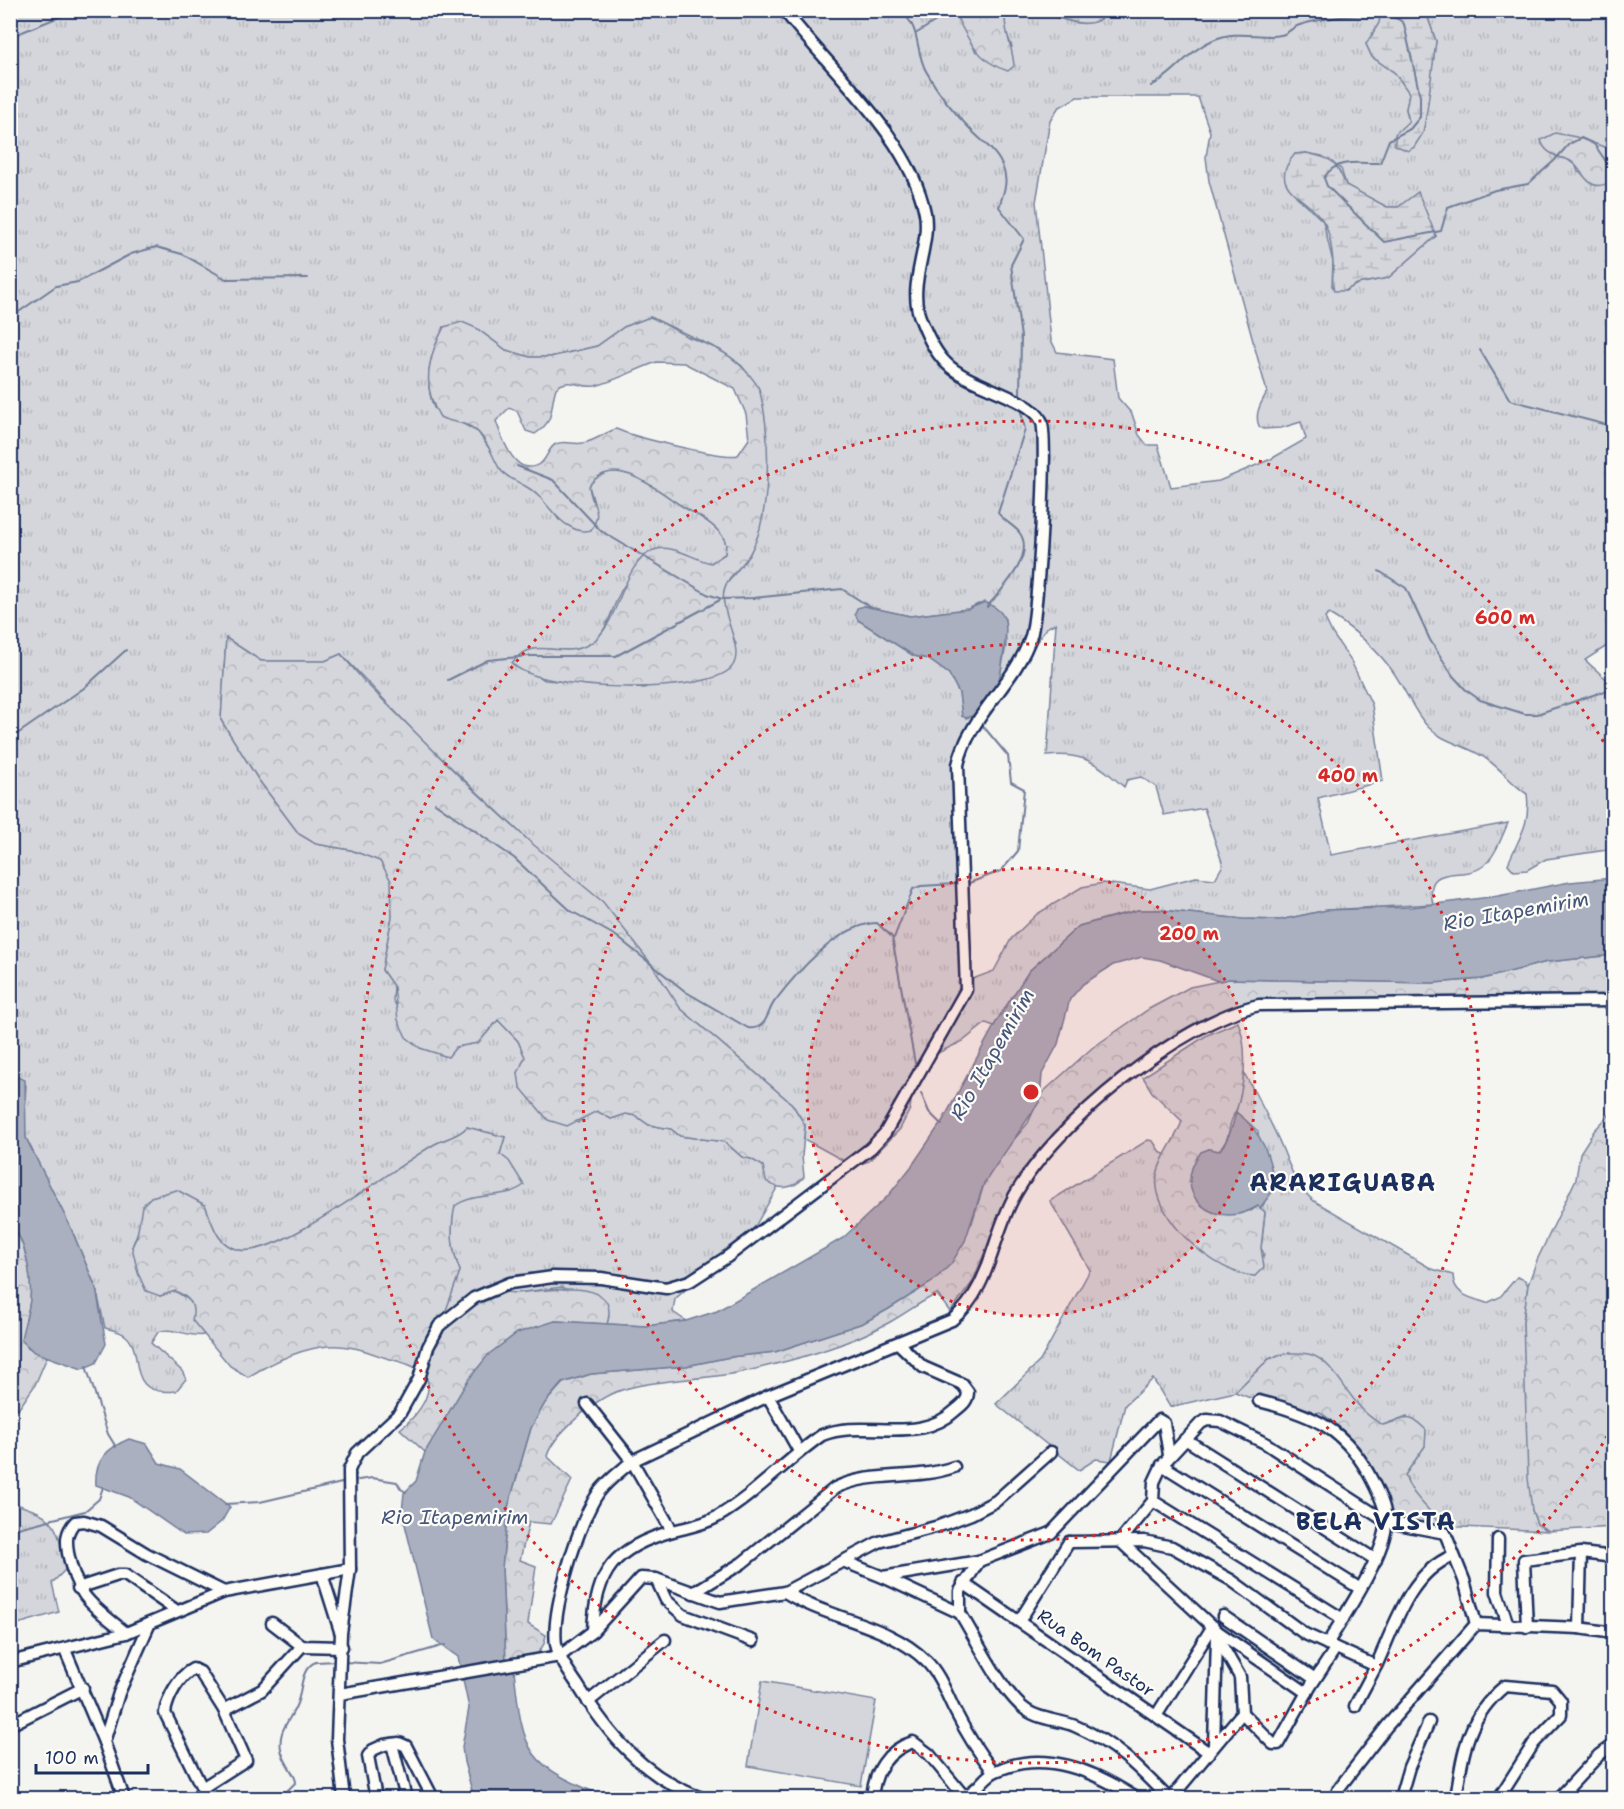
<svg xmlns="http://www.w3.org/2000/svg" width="1624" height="1809" font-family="'Shantell Sans',sans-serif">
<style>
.grass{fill:url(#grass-tufts);stroke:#78829c;stroke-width:1.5;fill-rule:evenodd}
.forest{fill:url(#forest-crowns);stroke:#78829c;stroke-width:1.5;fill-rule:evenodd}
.wetland{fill:url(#wetland-marsh);stroke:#78829c;stroke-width:1.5}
.garden{fill:#d4d6db;stroke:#78829c;stroke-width:1.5}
.water{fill:#aab0bf;stroke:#717c98;stroke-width:1.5}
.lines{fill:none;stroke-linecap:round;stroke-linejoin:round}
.stream{stroke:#717c98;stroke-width:2}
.minor-casing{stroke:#1b2f5e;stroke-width:15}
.minor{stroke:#fdfcf7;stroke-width:10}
.ring{fill:none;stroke:#d62828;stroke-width:3;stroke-dasharray:3 6}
.labels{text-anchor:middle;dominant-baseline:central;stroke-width:4.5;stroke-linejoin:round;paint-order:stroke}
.street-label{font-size:18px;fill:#1b2f5e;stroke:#fdfcf7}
.water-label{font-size:20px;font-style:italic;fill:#46567b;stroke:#fdfcf7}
.district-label{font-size:24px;font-weight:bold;letter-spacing:1.5px;fill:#1b2f5e;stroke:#fdfcf7}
.centre{fill:#d62828;stroke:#fdfcf7;stroke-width:3}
.ring-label{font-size:18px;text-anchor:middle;font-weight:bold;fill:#d62828;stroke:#fdfcf7;stroke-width:4.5;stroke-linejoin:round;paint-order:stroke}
</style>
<defs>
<pattern id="grass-tufts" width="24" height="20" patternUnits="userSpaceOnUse" patternTransform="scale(1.5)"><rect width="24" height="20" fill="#d4d6db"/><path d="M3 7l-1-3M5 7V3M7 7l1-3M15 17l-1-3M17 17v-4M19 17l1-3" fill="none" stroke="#b5b8be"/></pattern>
<pattern id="forest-crowns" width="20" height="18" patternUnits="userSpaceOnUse" patternTransform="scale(1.5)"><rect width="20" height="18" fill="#d4d6db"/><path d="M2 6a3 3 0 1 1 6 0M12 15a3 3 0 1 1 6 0" fill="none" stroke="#b5b8be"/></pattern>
<pattern id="wetland-marsh" width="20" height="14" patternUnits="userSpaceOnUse" patternTransform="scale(1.5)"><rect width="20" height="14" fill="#d4d6db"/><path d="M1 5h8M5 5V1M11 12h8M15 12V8" fill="none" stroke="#b5b8be"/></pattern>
</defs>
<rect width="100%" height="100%" fill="#f4f4f1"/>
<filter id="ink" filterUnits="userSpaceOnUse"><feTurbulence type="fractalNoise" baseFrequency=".0167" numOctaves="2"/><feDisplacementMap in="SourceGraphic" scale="12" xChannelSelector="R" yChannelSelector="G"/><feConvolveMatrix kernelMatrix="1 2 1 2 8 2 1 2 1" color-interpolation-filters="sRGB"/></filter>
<g filter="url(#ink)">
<g class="grass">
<path d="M1111 10 1381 11 1380 23 1366 44 1372 57 1395 73 1410 93 1406 109 1414 147 1422 133 1436 41 1428 18 1429 11H1613V150C1586 147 1571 126 1542 140L1576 166 1578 172 1607 184 1613 180V642L1585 660 1613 685V849L1546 859 1527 870 1514 871 1508 864C1519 837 1531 824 1527 794 1511 784 1501 768 1485 758 1467 745 1444 743 1428 727 1411 709 1404 684 1388 665 1373 646 1350 626 1329 614L1325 618 1332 633 1351 661 1372 705 1383 781 1318 798 1331 855 1508 823C1502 836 1495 858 1482 867 1463 881 1423 861 1433 904L1327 910 1280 920 1242 919 1162 910H1138L1107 918 1079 926 1029 971 994 1026 986 1023 963 1041 929 1057 913 1088 910 1109 900 1129 869 1161 857 1165 846 1162 804 1139 805 1125 792 1104 680 1008 529 841 422 740 341 654 325 661H261L226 638 221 720 258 779 299 834 316 844 351 850 380 861 392 881V917L382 970 394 987 393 1000 420 1048 448 1057 456 1047 479 1042 498 1020 518 1041 525 1057 518 1073 578 1123 585 1116 597 1111 611 1119 626 1114 636 1116 649 1125 671 1129 680 1136 725 1142 742 1157 751 1159 764 1166 770 1184 778 1186 741 1251 700 1277 675 1299 673 1312 686 1321 645 1326 607 1324 609 1316 562 1287 516 1293 492 1292 438 1331 460 1271C451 1248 450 1229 454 1206L464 1199 511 1192 500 1154 505 1137 467 1127C458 1137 446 1138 435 1144 397 1166 279 1259 239 1250 216 1245 213 1224 205 1205L177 1190 151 1197 132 1247 160 1296 175 1291 191 1301 204 1335C188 1338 174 1326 158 1332L151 1343 182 1371 186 1379 176 1391C123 1397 146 1353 126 1336 121 1331 112 1330 105 1328L96 1288 70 1226 26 1138 24 1118 26 1085 11 1074V11H954L976 52 1012 47 1006 32 1005 20 1011 14C1022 13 1033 12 1045 14 1070 21 1090 33 1111 10ZM1077 97H1198L1210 132 1206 157 1209 181 1267 392C1261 403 1254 414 1259 426L1263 429 1281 428 1301 422 1306 439 1271 459 1219 481 1171 487 1158 445H1147L1139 435 1132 414 1118 398 1113 359 1057 352 1051 340 1036 202 1050 121 1058 108ZM1306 153 1322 156 1341 169 1346 185 1352 189 1387 207H1398L1436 236 1388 278 1357 284 1345 291 1332 286 1333 262 1323 221 1296 196 1295 154ZM650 317 720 350 742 366 759 389 767 456 760 527 750 554 725 586 723 596V609L736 644 644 688 545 680 512 663C535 633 564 663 593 642 611 629 614 595 627 582 636 574 674 560 686 554L699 561 711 563 725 554C726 547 727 543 723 537 714 523 695 514 682 506 658 491 614 451 589 486L594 503 559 520 547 503 531 490 500 469 495 457 478 432 434 408C423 379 430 353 444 327L476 328 506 350 530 357H550L597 346 624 327ZM978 604 1005 619 1006 646 999 680 962 716 959 693 949 674 928 659 914 656 858 620 864 606 910 616 968 609ZM1056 623 1047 756C1084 752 1097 763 1124 787L1127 780 1141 777 1156 787 1164 815 1204 808 1223 865 1215 879 1196 877 1150 889 1103 883 1082 887 1037 914 1011 939 994 971 970 980 959 756 1046 628Z"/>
<path d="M1244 1073C1257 1096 1270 1120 1281 1145 1290 1166 1295 1186 1314 1201L1432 1269 1453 1275C1453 1295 1471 1298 1487 1303L1500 1297 1517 1277 1525 1280 1528 1285 1523 1322 1532 1510 1537 1524 1549 1531 1440 1526C1429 1507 1411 1497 1405 1475L1425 1446 1407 1416 1383 1425 1369 1418 1344 1388 1288 1353 1269 1359 1235 1392 1170 1407 1153 1379 1125 1405 1111 1461 1096 1459 1079 1470 996 1404 1040 1361 1090 1270 1050 1201 1148 1140 1153 1141 1160 1152 1166 1155 1161 1164 1200 1251 1235 1272 1255 1276 1264 1254 1261 1248 1265 1212 1260 1208 1264 1204 1258 1131 1236 1112Z"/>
<path d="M11 1501C19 1506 29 1508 38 1512 60 1522 62 1548 65 1570L52 1583 59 1612 11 1626Z"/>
</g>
<g class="forest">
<path d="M954 11H1111C1090 33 1070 20 1045 14 1033 12 1022 12 1011 14L1005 20C1006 36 1013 49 1014 66L1008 71C978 62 966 37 954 11Z"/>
<path d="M1555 133 1576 137 1613 150V180C1585 199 1583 163 1566 159 1557 157 1544 153 1541 140Z"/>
<path d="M650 317C662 322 674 330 686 336 706 344 725 350 741 366 747 372 758 384 760 392 770 430 770 489 760 528 758 536 754 546 750 553 744 566 727 576 724 590 719 614 747 651 731 668 705 696 536 692 512 663 535 633 561 662 591 643 621 624 620 564 654 550 671 543 695 560 711 563L725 554C726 547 727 543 723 537 714 523 695 514 682 506 658 491 614 451 589 486 591 507 604 509 591 530 582 532 577 531 569 526 555 519 547 502 533 491 523 483 506 479 499 468 492 456 489 443 478 432 467 421 453 424 440 417 421 387 428 357 444 327L462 322 476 328 506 350 530 357H550L597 346 624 327ZM657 362 684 363 735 389 746 414 749 439 738 455C722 459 634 437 616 429 604 433 595 441 583 443 574 445 563 440 556 444 549 447 548 456 542 462 516 482 502 438 496 421L509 408 517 411 526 431 535 434C556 420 549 410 556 388 571 376 580 389 595 386 616 381 636 369 657 362Z"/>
<path d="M226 638 261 661H325L341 654 364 681 461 778 529 841 603 902 652 965 680 1008 792 1104 805 1125 802 1156 804 1177C794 1189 779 1191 766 1181L763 1166 751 1159 742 1157 725 1142 680 1136 671 1129 649 1125 636 1116 626 1114 611 1119 597 1111 567 1126 548 1120 520 1087 518 1073 525 1057 518 1041 498 1020 478 1043 456 1047 448 1057 420 1048 406 1037 398 1020 394 987 382 970 392 917 391 881 380 861 351 850 316 844 299 834 258 779 221 720Z"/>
<path d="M1613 955V1000L1277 1003 1192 1030 1095 1095 1053 1134 1014 1187 1003 1208 972 1283 950 1312 937 1294C920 1302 906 1313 890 1322 846 1347 791 1361 742 1372 705 1380 649 1379 616 1392 594 1400 553 1435 547 1456L572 1480 551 1524 529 1522 520 1560 536 1566 528 1624 546 1635 544 1644 536 1656 506 1664 502 1567 508 1507 531 1428 545 1403 563 1383 591 1374 686 1366 730 1357 775 1352 863 1323 887 1310 932 1282 972 1223 984 1184 1001 1155 1028 1123 1041 1094 1092 1048 1149 1009 1190 987 1229 979 1433 983 1482 979 1547 962Z"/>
<path d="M1238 1022C1248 1047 1245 1078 1238 1105 1236 1112 1231 1119 1230 1126 1228 1137 1227 1142 1219 1151L1209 1149 1251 1211 1258 1206 1265 1212 1261 1248 1264 1267 1255 1276C1217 1275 1150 1218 1157 1175 1161 1155 1176 1140 1182 1121L1152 1092 1143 1077 1207 1035Z"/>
<path d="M1613 1111V1527L1549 1531 1537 1524 1532 1510 1528 1478 1523 1322 1528 1285 1537 1260 1576 1179 1580 1153 1594 1131Z"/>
<path d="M467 1127 505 1137 500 1154 509 1161 524 1185C505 1200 475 1191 455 1206 450 1229 451 1248 460 1271L439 1330C450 1320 479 1295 492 1292 499 1290 509 1293 516 1293 539 1292 623 1273 607 1324L555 1321 425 1452 400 1429C418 1416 445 1382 414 1367 405 1362 393 1360 383 1357 366 1351 347 1344 329 1346 302 1348 271 1363 248 1377L230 1366 192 1320C196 1304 189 1297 175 1291L160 1296 146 1291 138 1273 132 1247 137 1236 142 1206 151 1197 177 1190 205 1205C213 1224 216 1245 239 1250 279 1259 397 1165 435 1144 446 1138 458 1137 467 1127Z"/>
<path d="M11 1224C26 1241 33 1279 30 1301 27 1321 21 1326 27 1347L47 1357 35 1385 11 1420Z"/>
<path d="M1288 1353C1295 1353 1305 1352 1312 1355 1340 1365 1349 1409 1383 1425 1405 1420 1408 1411 1426 1430L1425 1446 1405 1475C1411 1497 1430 1507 1440 1526 1373 1524 1392 1507 1366 1459 1355 1438 1338 1426 1320 1412L1298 1417 1235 1392 1269 1359Z"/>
</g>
<g class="wetland">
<path d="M1381 11H1429L1428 18 1436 41 1427 111 1423 133 1414 147 1408 151 1395 145V134L1409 121 1406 109 1409 93 1395 73 1372 57 1366 44 1379 23Z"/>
<path d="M1306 153C1335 159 1334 160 1346 185L1387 207H1398L1418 192 1436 236 1388 278 1357 284 1345 291H1334C1331 282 1334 271 1333 262 1332 250 1330 231 1323 221 1309 197 1264 189 1295 154Z"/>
</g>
<path class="garden" d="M762 1681 876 1701 861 1786 748 1766Z"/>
<g class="water">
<path d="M985 602C993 606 1003 611 1005 621 1008 629 1001 678 997 685 992 697 979 716 966 718L962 716 959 693 949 674 928 659 914 656 858 620 855 614 857 608 864 606 910 616 968 609Z"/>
<path d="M1613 878V955L1547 962 1482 979 1433 983 1229 979 1218 981 1160 960 1142 957 1113 965 1083 984 1070 999 1058 1044 1042 1074 1040 1101 984 1183 965 1241 951 1264 932 1282 887 1310 863 1323 775 1352 730 1357 686 1366 591 1374 562 1383 545 1403 531 1428 508 1507 502 1568 506 1664 514 1670C523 1756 526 1764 608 1798H474L464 1762 462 1747 469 1708 458 1657 433 1639 402 1512 404 1493 416 1481 425 1452 468 1380 489 1354 517 1333 555 1321 645 1326 686 1321 717 1311 843 1238 888 1196 911 1167 943 1120 999 1017 1029 971 1079 926 1138 910H1162L1242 919 1280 920 1327 910 1412 907 1498 896 1570 882Z"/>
<path d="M10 1074 25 1080 26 1138 70 1226 96 1288 106 1344 96 1363 82 1369 34 1352 21 1340C23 1326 29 1313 30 1299 32 1277 26 1241 11 1224Z"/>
<path d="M1236 1112C1263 1132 1270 1156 1275 1188L1260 1208 1258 1206C1215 1233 1168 1194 1201 1152L1209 1149 1219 1151C1229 1140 1233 1125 1236 1112Z"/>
<path d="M129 1439 147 1444 159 1463 180 1469 230 1507 222 1521 206 1534 184 1535 129 1497 96 1485C94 1461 107 1448 129 1439Z"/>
</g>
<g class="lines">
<g class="stream">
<path d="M898 10C922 25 914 49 926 71 938 93 956 115 974 133 984 143 998 153 1003 168 1009 183 1003 193 999 207L1024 239 1011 265 1021 337 1020 396"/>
<path d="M917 33 953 10"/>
<path d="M10 37 76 10"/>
<path d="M1151 86C1176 74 1188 50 1213 40 1237 29 1261 39 1281 35 1287 34 1292 28 1297 26 1316 18 1392 7 1404 24L1420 96V117L1410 129 1389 140 1380 163C1361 164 1336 157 1324 178L1327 186 1384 242 1441 231 1448 207 1495 190 1528 184 1554 161 1569 144 1581 138 1594 144 1614 173"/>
<path d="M10 318 56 286 78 282 131 254 156 247 182 254 226 279 308 278"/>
<path d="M1480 350 1510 400 1607 425 1614 431"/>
<path d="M517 466 553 480 601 531 707 594 722 599 753 598 842 589 870 607"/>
<path d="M1379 571 1406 588 1430 640 1453 676 1466 690 1480 700 1525 714H1537L1614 688"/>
<path d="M987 607C1001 590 1037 555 1019 532 1013 525 1004 521 998 513L1025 429 1020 408"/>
<path d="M448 680 488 660 528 656H616L720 600"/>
<path d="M10 739 84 688 126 650"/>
<path d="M435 803 514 858 571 911 616 936 686 992 748 1028C755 1029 760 1027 764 1022 769 1015 770 1007 775 1001 797 972 839 924 877 923L892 937 916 1069"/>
<path d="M969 883 1001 871 1018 851 1024 789 1011 782 1008 756 983 726"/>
<path d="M894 938 913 889 921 886 955 884"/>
<path d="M921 1093 929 1112 942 1125"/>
<path d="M86 1366 108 1434 116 1447"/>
<path d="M352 1481 372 1478 397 1482 401 1489 406 1492"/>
<path d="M225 1504 260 1502 346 1482"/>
<path d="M10 1530 85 1511 99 1499 103 1487"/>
<path d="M343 1662 380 1664 445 1645"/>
<path d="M280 1798 296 1782C295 1773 283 1762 281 1749 277 1727 295 1717 299 1697 302 1685 302 1667 316 1662L337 1661"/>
</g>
<defs>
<g id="minor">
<path d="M768 1396 799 1451"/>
<path d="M1259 1401C1314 1415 1347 1429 1373 1482 1379 1494 1386 1508 1386 1521 1388 1551 1343 1618 1327 1644"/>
<path d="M587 1404 632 1461 672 1531"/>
<path d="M1185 1439 1376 1560"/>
<path d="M1162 1465 1359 1588"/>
<path d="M1153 1501 1343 1619"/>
<path d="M1498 1539 1497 1592 1508 1625"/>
<path d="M1120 1541 1153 1501 1154 1482 1162 1465 1201 1423 1207 1420 1220 1421 1265 1443 1387 1522 1445 1533 1464 1580 1476 1624"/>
<path d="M1120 1541 1217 1631V1637L1240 1677 1242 1713 1171 1798"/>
<path d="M1069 1542 1144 1541 1172 1547 1231 1580 1305 1634 1376 1666"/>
<path d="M843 1561 883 1577 979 1561"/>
<path d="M322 1574 340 1631"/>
<path d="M883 1577 960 1613"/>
<path d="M656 1579 666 1600 683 1615 753 1641"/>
<path d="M963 1583 1208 1752"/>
<path d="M78 1588 118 1575H125L177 1611"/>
<path d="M785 1592C829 1620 888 1623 926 1661 939 1673 946 1693 954 1709 965 1731 978 1752 993 1771"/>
<path d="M693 1593 742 1563 835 1488C873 1470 913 1481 954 1467"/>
<path d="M1223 1616 1315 1679"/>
<path d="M1020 1620 1069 1542"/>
<path d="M272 1623 302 1646 342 1647"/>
<path d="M1527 1627 1524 1560 1581 1553 1614 1557"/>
<path d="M1579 1628 1581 1553"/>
<path d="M593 1631C595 1571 615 1547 673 1531 688 1527 703 1525 717 1517 755 1495 786 1460 822 1435 865 1418 918 1446 956 1410 962 1405 968 1401 968 1392L962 1384 923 1367 899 1344"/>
<path d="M1217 1631 1307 1693"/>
<path d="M126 1633C92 1605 77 1598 68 1553 66 1540 66 1532 75 1522L84 1521 101 1526 147 1554 224 1592"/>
<path d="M65 1650 104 1742 124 1798"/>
<path d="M10 1662 126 1633 224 1592 350 1569"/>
<path d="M340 1694 560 1656 593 1631 641 1578 656 1579 720 1602 785 1592 879 1542 939 1526 971 1514 996 1501 1051 1452"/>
<path d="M588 1702 665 1640"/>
<path d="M1355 1706C1362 1692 1370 1678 1377 1664 1395 1625 1409 1574 1452 1556"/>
<path d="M224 1710 262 1690 302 1646"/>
<path d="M1242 1713 1273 1744H1278L1310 1687 1335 1649"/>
<path d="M1156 1716 1213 1626"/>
<path d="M10 1725 83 1688"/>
<path d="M104 1742 119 1693 150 1623"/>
<path d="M392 1744 406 1798"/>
<path d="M1214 1746 1217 1637"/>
<path d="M202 1788 246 1760 224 1710 200 1672 193 1669C179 1676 167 1698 165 1713L207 1798"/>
<path d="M344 1798 337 1739 341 1633 350 1569 349 1470 357 1453 400 1413 419 1379 428 1347 439 1326 474 1298 510 1283 553 1277 601 1278 666 1288 690 1281 727 1257 871 1148 885 1133 966 990 958 765C968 716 1016 683 1031 636 1038 615 1049 434 1041 420 1028 396 969 387 946 363 934 351 927 335 921 320 906 285 931 248 925 213 910 137 829 69 784 10"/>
<path d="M376 1798 368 1756 373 1750 384 1745 399 1743 406 1746 433 1798"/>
<path d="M702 1798C644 1778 608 1734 577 1684 569 1672 559 1659 556 1644 551 1611 579 1520 599 1492 608 1480 621 1471 632 1461L768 1396 952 1320C992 1287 991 1237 1015 1195 1055 1124 1178 1023 1259 1005L1614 1001"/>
<path d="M872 1798C874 1772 887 1750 913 1742L929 1754 963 1795C977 1794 983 1776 996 1771 1045 1749 1094 1771 1136 1798"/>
<path d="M1168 1798C1140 1769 1114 1742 1075 1726 1057 1719 1035 1720 1020 1705 997 1683 978 1642 960 1613V1591L979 1561 1051 1533 1159 1420 1164 1423 1169 1455"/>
<path d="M1335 1798 1339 1788 1387 1726 1476 1624 1579 1628 1614 1633"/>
<path d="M1400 1798 1409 1767 1429 1722"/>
<path d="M1456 1798C1463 1752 1467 1717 1505 1686L1552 1690 1561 1701V1715L1534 1743 1499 1798"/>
<path d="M1559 1798 1599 1755 1614 1744"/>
</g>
</defs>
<use href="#minor" class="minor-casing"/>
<use href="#minor" class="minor"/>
</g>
</g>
<circle cx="1031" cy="1092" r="224" fill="#d62828" fill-opacity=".12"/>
<g class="ring">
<circle cx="1031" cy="1092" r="224"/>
<circle cx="1031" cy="1092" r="448"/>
<path d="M1612 1428A671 671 0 1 1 1612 756"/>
</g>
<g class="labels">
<g class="street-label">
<text transform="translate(1096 1653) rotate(35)">Rua Bom Pastor</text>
</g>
<g class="water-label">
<text transform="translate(1516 911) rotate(-10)">Rio Itapemirim</text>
<text transform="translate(992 1054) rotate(-60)">Rio Itapemirim</text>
<text x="455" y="1517">Rio Itapemirim</text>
</g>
<g class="district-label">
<text x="1343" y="1183">ARARIGUABA</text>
<text x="1376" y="1522">BELA VISTA</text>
</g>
</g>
<circle cx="1031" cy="1092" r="9" class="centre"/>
<g class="ring-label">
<text x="1505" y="624">600 m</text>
<text x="1348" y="782">400 m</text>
<text x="1189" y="940">200 m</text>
</g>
<rect width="1624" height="1809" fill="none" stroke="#fdfcf7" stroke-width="36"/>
<rect x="18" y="18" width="1588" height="1773" fill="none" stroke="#1b2f5e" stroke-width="2" filter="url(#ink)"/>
<path d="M36 1764v9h112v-9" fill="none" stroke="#1b2f5e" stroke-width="3"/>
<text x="45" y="1764" font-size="18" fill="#1b2f5e" stroke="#fdfcf7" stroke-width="4.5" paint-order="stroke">100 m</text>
</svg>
